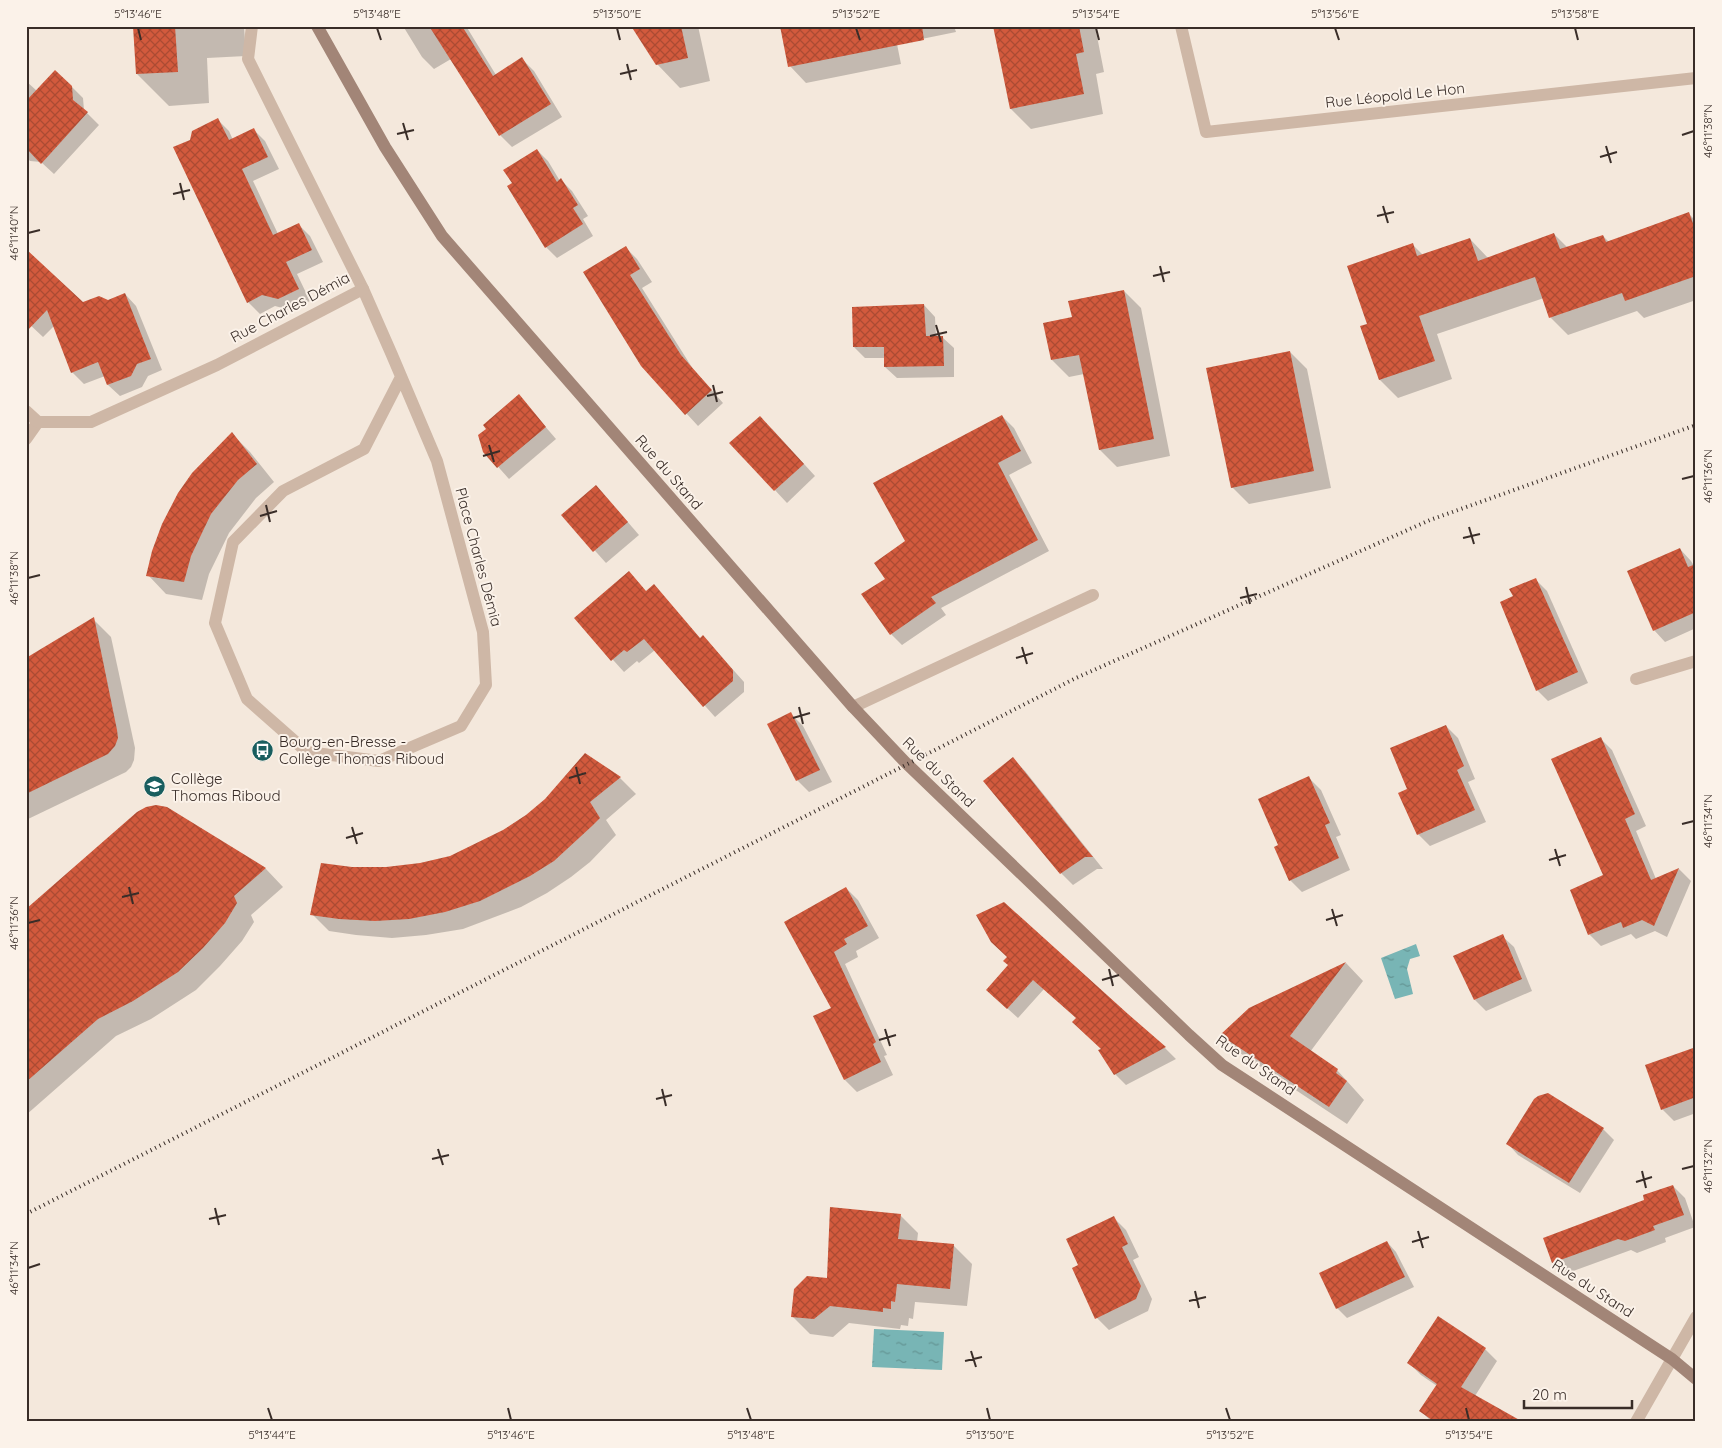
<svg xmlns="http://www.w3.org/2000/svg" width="1722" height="1448" font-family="Quicksand,sans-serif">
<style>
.water{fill:url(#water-ripples)}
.shadow{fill:#0003}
.building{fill:url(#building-cross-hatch)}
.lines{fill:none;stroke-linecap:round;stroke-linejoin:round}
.lane{stroke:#ceb7a6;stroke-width:12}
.street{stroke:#ceb7a6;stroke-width:12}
.secondary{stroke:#a28577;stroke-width:12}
.rail{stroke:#392d28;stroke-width:4;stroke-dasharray:1 4;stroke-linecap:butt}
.ticks{fill:none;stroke:#392d28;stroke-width:2}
.labels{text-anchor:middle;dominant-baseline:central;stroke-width:4;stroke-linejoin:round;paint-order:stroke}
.street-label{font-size:15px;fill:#392d28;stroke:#fbf2e9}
.poi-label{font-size:15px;fill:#392d28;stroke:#fbf2e9;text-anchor:start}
.neatline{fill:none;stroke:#392d28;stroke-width:2}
.ticks-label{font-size:12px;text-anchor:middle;fill:#392d28}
</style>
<defs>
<pattern id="water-ripples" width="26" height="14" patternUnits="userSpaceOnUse" patternTransform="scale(1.25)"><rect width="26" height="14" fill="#78b5b5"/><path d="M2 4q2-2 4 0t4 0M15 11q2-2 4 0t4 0" fill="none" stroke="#639493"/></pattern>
<pattern id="building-cross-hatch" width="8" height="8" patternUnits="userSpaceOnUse" patternTransform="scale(1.25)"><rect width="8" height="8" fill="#d25a3d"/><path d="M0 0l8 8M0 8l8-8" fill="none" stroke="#ab4b33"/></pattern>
</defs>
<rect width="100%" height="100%" fill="#f4e8dc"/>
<g class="water">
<path d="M1416 944 1420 956 1410 959 1407 969 1413 994 1395 999 1381 958Z"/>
<path d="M874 1329 944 1332 942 1370 872 1367Z"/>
</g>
<g class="shadow">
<path d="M134 26H244L246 56 207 58 209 103 169 106 137 74Z"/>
<path d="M403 26H466L496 75 522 59 534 71 562 117 512 147 500 135 451 59 434 69 422 57Z"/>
<path d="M632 26H698L710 81 680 88 657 64Z"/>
<path d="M781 26H954L956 32 897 44 901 64 806 83 790 66Z"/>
<path d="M994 26H1095L1104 72 1096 74 1103 114 1031 129 1011 109Z"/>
<path d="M1262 26H1279L1265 29Z"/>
<path d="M26 81 37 91 71 86 83 98 84 110 99 125 54 174 41 162 30 161 26 157Z"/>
<path d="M217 119 229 131 233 140 254 130 265 141 279 169 253 181 278 234 298 224 310 236 323 262 297 274 310 301 290 310 275 306 260 314 248 302 191 141Z"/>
<path d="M537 150 548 161 560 181 561 180 572 191 588 216 583 219 593 236 557 258 546 247 514 183Z"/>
<path d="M1689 214 1696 221V300L1644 318 1637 311 1568 335 1550 317 1544 298 1437 334 1452 379 1398 398 1380 380 1368 325 1413 245 1423 255 1470 239 1488 258 1554 234 1568 248 1603 236 1609 242Z"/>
<path d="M625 247 637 259 652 282 642 288 693 369 723 403 698 426 642 365Z"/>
<path d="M26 252 83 304 108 301 125 294 136 306 162 370 148 376 142 387 120 396 108 385 105 376 84 384 72 372 54 326 43 337 26 321Z"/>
<path d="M1124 291 1141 308 1170 456 1117 467 1100 450 1084 374 1069 377 1052 360 1073 318Z"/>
<path d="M924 305 935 317 936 337H942L954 348V377L897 378 885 367V358H865L854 347Z"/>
<path d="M1290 352 1307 369 1331 488 1249 504 1232 487Z"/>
<path d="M519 396 556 439 509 479 484 451Z"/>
<path d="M1002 416 1014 428 1032 463 1009 475 1049 551 941 608 946 615 902 645 891 634 886 579Z"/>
<path d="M772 429 815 476 787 503 731 443Z"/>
<path d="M232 434 250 452 274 482 256 498 229 533 209 574 202 600 166 594 148 575Z"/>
<path d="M607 498 639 535 606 563 563 515Z"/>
<path d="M1680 549 1691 561 1694 566 1696 565V628L1665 642 1654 630Z"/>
<path d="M1535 579 1547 591 1588 683 1548 701 1537 690 1514 597Z"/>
<path d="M654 586 700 639 703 636 744 682V692L715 717 655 650 639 663 637 661 624 672 575 618 647 592Z"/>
<path d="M93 619 111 637 135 748 134 760 131 767 126 772 26 820V660Z"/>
<path d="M791 714 803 726 832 782 809 792 797 780Z"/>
<path d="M1446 726 1458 738 1475 779 1468 782 1486 822 1430 846 1418 834 1409 790Z"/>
<path d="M1600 738 1612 750 1646 826 1636 831 1656 879 1679 869 1691 881 1667 937 1655 931 1636 939 1631 934 1601 946 1589 934 1605 876Z"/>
<path d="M1013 759 1025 771 1103 869H1097L1073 885 1061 873Z"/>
<path d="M620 778 636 794 606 820 616 835 590 862 571 877 547 893 521 907 463 929 426 935 392 938 356 935 329 931 312 914 352 868 386 869 420 864 451 857Z"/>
<path d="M1309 778 1321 790 1341 835 1336 837 1350 870 1302 892 1290 880 1280 846Z"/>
<path d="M166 809 266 869 283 887 251 915 254 922 242 941 220 966 196 990 151 1019 116 1036 26 1115V911Z"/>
<path d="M846 888 858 900 879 938 856 951 858 957 845 964 887 1055 884 1056 893 1075 857 1092 845 1080 815 1017 833 1008 785 922Z"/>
<path d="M1004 904 1165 1048 1176 1059 1126 1085 1115 1074 1103 1050 1077 1018 1044 989 1018 1018 998 1000 1010 965Z"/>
<path d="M1502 936 1514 947 1532 991 1486 1011 1475 1000Z"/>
<path d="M1346 963 1363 981 1310 1052 1337 1070 1364 1100 1347 1124 1240 1053 1222 1035 1250 1009Z"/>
<path d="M1696 1048V1113L1674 1121 1662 1109Z"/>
<path d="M1603 1129 1614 1140 1580 1193 1518 1155 1508 1144Z"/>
<path d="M1673 1186 1685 1198 1695 1227 1665 1238 1666 1242 1637 1253 1631 1250 1565 1274 1553 1262 1646 1201Z"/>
<path d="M900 1215 918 1233 917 1242 954 1246 972 1264 967 1306 915 1302 913 1319 909 1318 908 1326 901 1325 900 1329 849 1323 833 1337 810 1334 792 1316 828 1280Z"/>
<path d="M1114 1218 1126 1230 1139 1257 1133 1260 1152 1299 1148 1311 1109 1330 1097 1318 1074 1269 1080 1266Z"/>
<path d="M1387 1242 1396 1252 1414 1287 1347 1318 1337 1308Z"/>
<path d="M1485 1349 1497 1361 1475 1396 1520 1422H1432L1421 1411 1437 1386 1421 1375 1409 1363Z"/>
</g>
<g class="building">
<path d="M133 26H175L178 72 136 74Z"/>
<path d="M429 26H462L493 76 522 57 551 104 499 136Z"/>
<path d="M631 26H681L688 58 656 65Z"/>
<path d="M780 26H922L924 40 788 67Z"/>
<path d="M993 26H1079L1084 52 1076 54 1084 94 1010 109Z"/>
<path d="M55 70 72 86 73 100 88 112 41 164 26 148V101Z"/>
<path d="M218 118 229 140 254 128 268 157 242 169 273 235 299 223 312 250 286 262 299 289 278 299 262 295 247 303 173 147 190 140 192 131Z"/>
<path d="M537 149 557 182 561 178 578 205 573 208 583 224 545 248 507 186 512 183 503 170Z"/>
<path d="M1689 212 1696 232V276L1625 301 1622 293 1549 318 1535 277 1419 316 1435 361 1379 380 1360 326 1367 324 1347 266 1413 243 1417 256 1470 238 1478 261 1554 233 1560 249 1603 235 1606 242Z"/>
<path d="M626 246 640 269 630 275 681 355 712 390 685 415 641 366 583 272Z"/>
<path d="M26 249 83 302 99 296 108 300 125 293 151 359 137 364 131 376 107 385 98 362 71 373 47 310 26 332Z"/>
<path d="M1124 290 1154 439 1099 450 1079 355 1051 360 1043 323 1072 317 1068 301Z"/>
<path d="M924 304 926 336H943L944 366 884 367V347H853L852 307Z"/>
<path d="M1290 351 1314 471 1231 488 1206 368Z"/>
<path d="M519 394 546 427 497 468 483 452 478 435 486 429 483 425Z"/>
<path d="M1002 415 1021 451 998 463 1038 540 931 597 936 603 890 635 861 594 885 579 874 563 905 541 873 483Z"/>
<path d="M760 416 804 464 774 491 729 443Z"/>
<path d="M232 432 257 464 238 480 211 514 191 556 184 582 146 576 152 551 162 524 178 493 192 473Z"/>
<path d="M596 485 628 522 593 552 561 515Z"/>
<path d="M1680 548 1688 567 1696 564V612L1653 631 1627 571Z"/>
<path d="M629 571 646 591 654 584 700 638 703 635 733 670V681L703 707 644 639 627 652 624 650 611 661 574 618Z"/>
<path d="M1536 578 1578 672 1536 691 1500 602 1513 596 1509 589Z"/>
<path d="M94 617 117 730 118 738 115 746 108 754 26 794V658Z"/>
<path d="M791 712 820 770 796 781 767 724Z"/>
<path d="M1446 725 1464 766 1457 770 1475 810 1417 835 1398 793 1407 789 1390 748Z"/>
<path d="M1601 737 1635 814 1625 819 1651 880 1679 868 1654 926 1642 920 1623 928 1621 922 1588 935 1570 890 1603 875 1551 759Z"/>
<path d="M585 753 621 777 590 802 600 818 592 826 554 861 530 876 480 901 445 912 409 919 375 921 339 919 310 915 321 863 352 867H386L420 863 450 856 503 830 526 815 545 799Z"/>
<path d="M1013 757 1083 845 1093 857H1085L1060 874 983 781Z"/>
<path d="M1309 776 1330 823 1325 825 1339 858 1289 881 1274 847 1278 845 1258 799Z"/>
<path d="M156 805 167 807 266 868 234 896 237 903 225 923 203 948 178 972 133 1001 98 1019 26 1082V909L137 812 146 807Z"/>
<path d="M846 887 868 926 844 939 847 944 834 952 876 1042 873 1044 881 1062 844 1080 813 1016 831 1008 784 922Z"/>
<path d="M1004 902 1128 1014 1166 1047 1114 1075 1098 1050 1101 1049 1072 1022 1076 1018 1033 980 1007 1009 986 990 1008 965 1003 961 1007 957 991 942 976 915Z"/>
<path d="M1503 934 1522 979 1474 1000 1453 956Z"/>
<path d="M1346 962 1290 1036 1338 1069 1336 1073 1347 1081 1329 1107 1220 1035 1249 1008Z"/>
<path d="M1696 1047V1097L1661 1110 1645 1065Z"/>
<path d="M1548 1093 1604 1128 1569 1183 1506 1144 1534 1099 1538 1096Z"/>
<path d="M1673 1185 1684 1215 1653 1226 1655 1230 1625 1241 1618 1239 1552 1263 1543 1238 1644 1200 1643 1195Z"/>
<path d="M830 1207 901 1214 898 1239 954 1244 950 1289 897 1284 895 1302 891 1301V1309L883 1308V1312L830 1306 814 1319 791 1317 794 1289 807 1276 827 1278Z"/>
<path d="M1114 1216 1128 1244 1122 1247 1141 1286 1136 1299 1095 1319 1072 1268 1078 1265 1066 1239Z"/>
<path d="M1387 1241 1405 1277 1336 1309 1319 1273Z"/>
<path d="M1438 1316 1486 1348 1461 1387 1523 1422H1435L1419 1411 1437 1384 1407 1363Z"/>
</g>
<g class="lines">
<g class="lane">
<path d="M26 439 38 422"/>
<path d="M853 707 1093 595"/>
</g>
<g class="street">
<path d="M252 26 248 59 363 289 392 355 437 461 483 632 486 685 461 726 379 761 307 752 247 699 215 623 233 542 283 491 364 449 401 377"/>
<path d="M1181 26 1206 132 1696 78"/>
<path d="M26 411 38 422H91L217 365 363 289"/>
<path d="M1636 679 1696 661"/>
<path d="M1636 1422 1696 1317"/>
</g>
<path class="secondary" d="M317 26 385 147 442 236 853 707 906 763 1189 1035 1222 1065 1672 1359 1696 1379"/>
<path class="rail" d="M26 1214 1076 678 1430 520 1696 425"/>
</g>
<path class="ticks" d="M138 28 141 40M377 28 381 40M617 28 620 40M856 28 860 40M1096 28 1099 40M1335 28 1339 40M1575 28 1578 40M627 64 631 80M620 74 637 70M403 123 408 140M397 134 414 130M1682 135 1694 131M1606 146 1611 163M1600 157 1617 152M180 183 184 200M173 194 190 190M1383 206 1388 223M1377 216 1394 212M28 233 40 230M1160 266 1164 282M1153 276 1170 272M936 325 941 342M930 336 947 332M713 385 717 402M707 396 723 392M489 445 494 462M483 456 500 451M1682 479 1694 476M266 505 270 522M260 516 277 511M1469 527 1474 544M1463 538 1480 534M28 578 40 575M1246 587 1250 604M1240 598 1257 594M1022 647 1027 664M1016 658 1033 653M799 707 803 724M793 718 810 713M576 767 580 784M569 778 586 773M1682 824 1694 821M352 827 357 844M346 838 363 833M1555 849 1560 866M1549 860 1566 855M129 887 133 904M122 897 139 893M1332 909 1337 926M1326 920 1343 915M28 923 40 920M1109 969 1113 986M1102 980 1119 975M885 1029 890 1046M879 1040 896 1035M662 1089 666 1106M656 1099 672 1095M438 1149 443 1165M432 1159 449 1155M1682 1169 1694 1166M1642 1171 1646 1188M1636 1182 1652 1177M215 1208 219 1225M209 1219 226 1215M1418 1231 1423 1248M1412 1242 1429 1237M28 1268 40 1264M1195 1291 1199 1308M1189 1301 1206 1297M971 1351 976 1367M965 1361 982 1357M268 1408 272 1420M508 1408 511 1420M747 1408 751 1420M987 1408 990 1420M1226 1408 1230 1420M1466 1408 1469 1420"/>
<defs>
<symbol id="bus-disc" viewBox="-11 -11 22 22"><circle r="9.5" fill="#195e5f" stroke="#fbf2e9"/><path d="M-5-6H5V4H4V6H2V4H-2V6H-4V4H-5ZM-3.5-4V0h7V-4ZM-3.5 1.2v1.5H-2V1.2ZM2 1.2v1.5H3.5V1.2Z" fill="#fff"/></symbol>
<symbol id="school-disc" viewBox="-11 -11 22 22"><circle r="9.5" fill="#195e5f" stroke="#fbf2e9"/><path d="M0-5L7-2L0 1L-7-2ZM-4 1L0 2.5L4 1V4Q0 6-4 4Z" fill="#fff"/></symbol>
</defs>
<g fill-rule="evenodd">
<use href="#bus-disc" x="250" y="738" width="25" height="25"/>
<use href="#school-disc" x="142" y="774" width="25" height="25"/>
</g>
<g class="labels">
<g class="street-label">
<text transform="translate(1395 95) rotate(-6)">Rue Léopold Le Hon</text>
<text transform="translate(290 307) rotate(-28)">Rue Charles Démia</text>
<text transform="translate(669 472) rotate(49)">Rue du Stand</text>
<text transform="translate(479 557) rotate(75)">Place Charles Démia</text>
<text transform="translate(939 772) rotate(44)">Rue du Stand</text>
<text transform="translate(1256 1065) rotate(35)">Rue du Stand</text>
<text transform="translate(1593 1288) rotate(33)">Rue du Stand</text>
</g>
<g class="poi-label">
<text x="279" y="741">Bourg-en-Bresse -<tspan x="279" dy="17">Collège Thomas Riboud</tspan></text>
<text x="171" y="778">Collège<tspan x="171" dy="17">Thomas Riboud</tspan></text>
</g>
</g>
<rect width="1722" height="1448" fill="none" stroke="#fbf2e9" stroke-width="55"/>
<path d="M1524 1400v8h108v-8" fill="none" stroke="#392d28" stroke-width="2.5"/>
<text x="1532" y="1400" font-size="15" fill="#392d28" stroke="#fbf2e9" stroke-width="4" paint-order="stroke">20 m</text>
<rect x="28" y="28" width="1666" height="1392" class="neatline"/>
<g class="ticks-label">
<text x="138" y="18">5°13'46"E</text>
<text x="377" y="18">5°13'48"E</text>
<text x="617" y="18">5°13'50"E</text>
<text x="856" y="18">5°13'52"E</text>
<text x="1096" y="18">5°13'54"E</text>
<text x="1335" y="18">5°13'56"E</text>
<text x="1575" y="18">5°13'58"E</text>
<text transform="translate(1708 131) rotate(-90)" y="4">46°11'38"N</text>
<text transform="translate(14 233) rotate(-90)" y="4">46°11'40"N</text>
<text transform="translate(1708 476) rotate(-90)" y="4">46°11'36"N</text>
<text transform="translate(14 578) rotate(-90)" y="4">46°11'38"N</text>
<text transform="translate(1708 821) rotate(-90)" y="4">46°11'34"N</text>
<text transform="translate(14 923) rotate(-90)" y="4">46°11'36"N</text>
<text transform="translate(1708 1166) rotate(-90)" y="4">46°11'32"N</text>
<text transform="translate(14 1268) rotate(-90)" y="4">46°11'34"N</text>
<text x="272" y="1439">5°13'44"E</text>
<text x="511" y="1439">5°13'46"E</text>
<text x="751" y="1439">5°13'48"E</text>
<text x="990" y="1439">5°13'50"E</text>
<text x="1230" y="1439">5°13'52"E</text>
<text x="1469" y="1439">5°13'54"E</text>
</g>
</svg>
